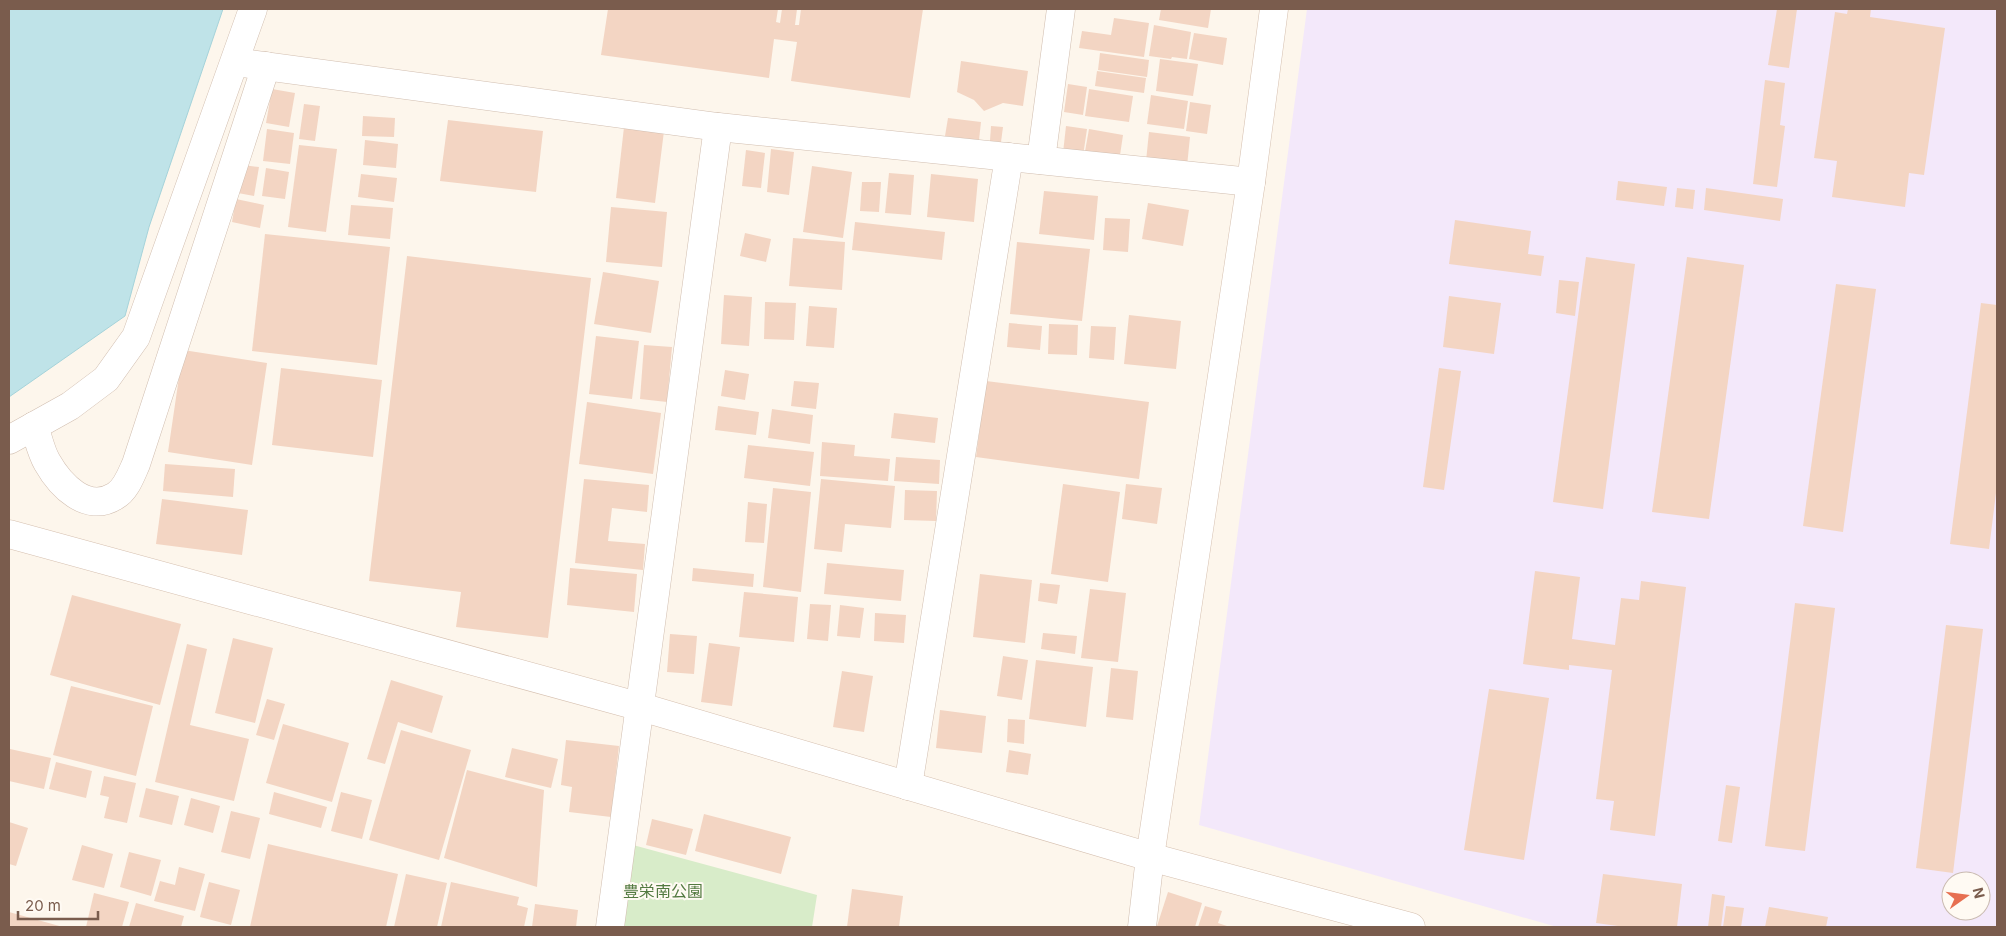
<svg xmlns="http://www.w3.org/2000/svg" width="2006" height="936" font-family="Inter,'Noto Sans JP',sans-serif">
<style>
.education{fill:#f3e8fa;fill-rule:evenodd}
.green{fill:#d8ecc9}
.water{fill:#bfe3e8;stroke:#a5d3da}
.building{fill:#f3d5c3}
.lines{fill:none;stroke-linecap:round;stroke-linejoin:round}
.street-casing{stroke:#d1beb0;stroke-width:29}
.secondary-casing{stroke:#d6c0b0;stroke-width:29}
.street{stroke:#fff;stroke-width:28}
.secondary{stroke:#fff;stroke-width:28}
.labels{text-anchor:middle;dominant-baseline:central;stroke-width:4;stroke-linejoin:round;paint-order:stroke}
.park-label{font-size:16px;fill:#537a41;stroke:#fffaf3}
</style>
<rect width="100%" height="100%" fill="#fdf6ec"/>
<path class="education" d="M1307 9H1997V927H1557L1199 825ZM1951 881H1981V911H1951Z"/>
<path class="green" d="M633 845 817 895 812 927H618Z"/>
<path class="water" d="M9 9H223L149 227 125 316 9 397Z"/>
<g class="building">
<path d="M608 9H778L776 22 780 23 782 9H797L795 25H799L801 9H923L910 98 791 81 797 42 774 39 769 78 601 55Z"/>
<path d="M1161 9H1211L1208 28 1159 20Z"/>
<path d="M1777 9H1797L1789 68 1768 65Z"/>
<path d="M1848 9H1871L1870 17 1945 28 1924 175 1909 173 1905 207 1832 197 1837 161 1814 158 1835 12 1847 14Z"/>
<path d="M1114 18 1149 23 1144 57 1079 48 1082 31 1111 35Z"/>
<path d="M1154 25 1191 32 1187 59 1172 57 1171 59 1149 56Z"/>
<path d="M1194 33 1227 38 1223 65 1189 59Z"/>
<path d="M1100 53 1149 60 1147 77 1098 70Z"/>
<path d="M1160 59 1198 64 1193 96 1156 91Z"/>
<path d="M961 61 1028 71 1023 106 1003 103 984 111 974 100 957 92Z"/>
<path d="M1097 71 1146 78 1144 93 1095 86Z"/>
<path d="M1765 80 1785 83 1780 125 1785 126 1777 187 1753 184Z"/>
<path d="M1068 84 1087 87 1083 115 1064 112Z"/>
<path d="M272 89 295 93 289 127 266 123Z"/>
<path d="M1089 89 1133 96 1129 122 1085 116Z"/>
<path d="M1151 95 1188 101 1184 129 1147 124Z"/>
<path d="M1190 102 1211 105 1207 134 1186 131Z"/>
<path d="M304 104 320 106 315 141 299 139Z"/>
<path d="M363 116 395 118 394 137 362 136Z"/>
<path d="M948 118 981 122 979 140 945 136Z"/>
<path d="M448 120 543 131 536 192 440 181Z"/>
<path d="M991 126 1003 127 1001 142 990 141Z"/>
<path d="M1066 126 1087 129 1083 156 1063 153Z"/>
<path d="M624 127 664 131 655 203 616 198Z"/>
<path d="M267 129 294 133 290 164 263 161Z"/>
<path d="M1089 129 1123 135 1119 162 1084 157Z"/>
<path d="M1149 132 1190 137 1187 166 1146 161Z"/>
<path d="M365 140 398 144 396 168 363 165Z"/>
<path d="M299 145 337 149 326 232 288 227Z"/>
<path d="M771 149 794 152 789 195 767 192Z"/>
<path d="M746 150 765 153 761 188 742 186Z"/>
<path d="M243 165 259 167 254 196 238 193Z"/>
<path d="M812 166 852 172 843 238 803 232Z"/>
<path d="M266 168 289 172 285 199 262 196Z"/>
<path d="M889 173 914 175 911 215 885 213Z"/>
<path d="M361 174 397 178 394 202 358 197Z"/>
<path d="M931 174 978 179 974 222 927 217Z"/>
<path d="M1618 181 1667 187 1664 206 1616 200Z"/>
<path d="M862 182H881L879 212 860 211Z"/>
<path d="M1677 188 1695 190 1693 209 1675 207Z"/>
<path d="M1706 188 1783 199 1780 221 1704 210Z"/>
<path d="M1044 191 1098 196 1094 240 1039 234Z"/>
<path d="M236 199 264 205 260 228 232 222Z"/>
<path d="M1148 203 1189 210 1183 246 1142 239Z"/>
<path d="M351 205 393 208 390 239 348 235Z"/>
<path d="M611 207 667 212 662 267 606 262Z"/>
<path d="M1105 218 1130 219 1128 252 1103 250Z"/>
<path d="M1455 220 1531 231 1528 254 1544 256 1541 276 1449 264Z"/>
<path d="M855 222 945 232 942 260 852 250Z"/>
<path d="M745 233 771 239 766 262 740 256Z"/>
<path d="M265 234 390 247 377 365 252 351Z"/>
<path d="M793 238 845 242 842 290 789 286Z"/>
<path d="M1017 242 1090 249 1082 321 1010 314Z"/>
<path d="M407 256 591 278 548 638 456 627 461 592 369 581Z"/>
<path d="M1586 257 1635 264 1603 509 1553 502Z"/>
<path d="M1687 257 1744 265 1709 519 1652 512Z"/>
<path d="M603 272 659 281 651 333 594 324Z"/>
<path d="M1559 280 1579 282 1575 316 1556 313Z"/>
<path d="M1836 284 1876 289 1843 532 1803 526Z"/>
<path d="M724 295 752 297 749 346 721 344Z"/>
<path d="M1449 296 1501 303 1494 354 1443 347Z"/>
<path d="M765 302 796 303 794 340 764 339Z"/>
<path d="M1981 303 1997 305V485L1989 549 1950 544Z"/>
<path d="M809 306 837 308 834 348 806 346Z"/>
<path d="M1129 315 1181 321 1176 369 1124 364Z"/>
<path d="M1009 323 1042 326 1040 350 1007 347Z"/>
<path d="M1049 324 1078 325 1077 355 1048 354Z"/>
<path d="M1091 326 1116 327 1114 360 1089 358Z"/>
<path d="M596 336 639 341 632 399 589 394Z"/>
<path d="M644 345 672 347 667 402 640 399Z"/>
<path d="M183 350 267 363 252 465 168 452Z"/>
<path d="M281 368 382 380 373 457 272 445Z"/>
<path d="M1439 368 1461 371 1444 490 1423 487Z"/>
<path d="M725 370 749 374 745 400 721 396Z"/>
<path d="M794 381 819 383 816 409 791 406Z"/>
<path d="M986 381 1149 402 1139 479 976 457Z"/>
<path d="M587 402 661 413 653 474 579 464Z"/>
<path d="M718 406 759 412 756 435 715 430Z"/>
<path d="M772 409 813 415 810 444 768 438Z"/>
<path d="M894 413 938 418 935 443 891 438Z"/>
<path d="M822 442 855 445 854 456 890 459 888 481 820 476Z"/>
<path d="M748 445 814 452 810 486 744 478Z"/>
<path d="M896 457 940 460 939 484 894 481Z"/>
<path d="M165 464 235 469 233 497 163 491Z"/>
<path d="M584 479 649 485 647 512 612 508 608 541 645 544 643 570 575 563Z"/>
<path d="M821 479 895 486 891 528 845 524 842 552 814 549Z"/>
<path d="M1063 484 1120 492 1108 582 1051 574Z"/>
<path d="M1126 484 1162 488 1157 524 1122 519Z"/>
<path d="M773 488 811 492 801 592 763 587Z"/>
<path d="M905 490 937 491 936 521 904 520Z"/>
<path d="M162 499 248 510 242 555 156 544Z"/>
<path d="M748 502 767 504 764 543 745 542Z"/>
<path d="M827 563 904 570 901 601 824 594Z"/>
<path d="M570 568 637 574 634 612 567 605Z"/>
<path d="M693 568 754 574 753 587 692 581Z"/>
<path d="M1535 571 1580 577 1572 639 1615 645 1621 598 1639 600 1641 581 1686 587 1655 836 1610 830 1614 801 1596 799 1612 670 1569 665V670L1523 664Z"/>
<path d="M980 574 1032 580 1025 643 973 637Z"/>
<path d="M1040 583 1060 585 1057 604 1038 601Z"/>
<path d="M1090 589 1126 593 1118 662 1081 658Z"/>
<path d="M744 592 798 597 794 642 739 637Z"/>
<path d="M72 595 181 624 160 705 50 675Z"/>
<path d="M1795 603 1835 608 1805 851 1765 846Z"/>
<path d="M810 604 831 605 828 641 807 639Z"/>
<path d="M840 605 864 608 860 638 837 636Z"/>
<path d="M875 613 906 615 904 643 874 641Z"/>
<path d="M1946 625 1983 629 1953 873 1916 868Z"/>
<path d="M1043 633 1077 636 1075 654 1041 649Z"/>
<path d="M670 634 697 636 694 674 667 672Z"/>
<path d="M233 638 273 648 255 723 215 713Z"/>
<path d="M709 643 740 647 732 706 701 702Z"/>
<path d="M187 644 207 649 190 725 249 739 234 801 155 782Z"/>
<path d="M1003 656 1028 660 1022 700 997 696Z"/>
<path d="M1036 660 1093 667 1086 727 1029 719Z"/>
<path d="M1111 668 1138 671 1133 720 1106 717Z"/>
<path d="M842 671 873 676 864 732 833 727Z"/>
<path d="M391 680 443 696 432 733 398 722 385 764 367 759Z"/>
<path d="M71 686 153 706 136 776 53 755Z"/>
<path d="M1489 689 1549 698 1524 860 1464 850Z"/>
<path d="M267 699 285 704 274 740 256 735Z"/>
<path d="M940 710 986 716 982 753 936 748Z"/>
<path d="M1008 719 1025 720 1024 744 1007 742Z"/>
<path d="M283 724 349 743 332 802 266 783Z"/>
<path d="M401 730 471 750 439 860 369 840Z"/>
<path d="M566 740 619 746 611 817 569 812 572 787 561 785Z"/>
<path d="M512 748 558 759 551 788 505 777Z"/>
<path d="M10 749 51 758 44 789 9 781Z"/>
<path d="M1009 750 1031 754 1028 775 1006 772Z"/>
<path d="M56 762 92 771 86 798 49 789Z"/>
<path d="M467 770 544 790 537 887 444 858Z"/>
<path d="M104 776 136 783 127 823 104 818 109 797 100 795Z"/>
<path d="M1726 785 1740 787 1732 843 1718 841Z"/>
<path d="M146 788 179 796 172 825 139 817Z"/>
<path d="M274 792 327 807 321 828 269 814Z"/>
<path d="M341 792 372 800 362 839 331 831Z"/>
<path d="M191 798 220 806 213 833 184 825Z"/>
<path d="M231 811 260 818 250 859 221 852Z"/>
<path d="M704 814 791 837 781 874 695 851Z"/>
<path d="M652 819 693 829 686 855 646 845Z"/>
<path d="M9 822 28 828 16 866 9 864Z"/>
<path d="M268 844 398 874 386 927H250Z"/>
<path d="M82 845 113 854 104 888 72 880Z"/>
<path d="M129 852 161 860 151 896 120 887Z"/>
<path d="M179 867 205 874 195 911 154 901 160 881 175 885Z"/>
<path d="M406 874 447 883 437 927H394Z"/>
<path d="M1603 874 1682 884 1677 927H1625L1596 923Z"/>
<path d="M209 882 240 890 231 925 200 917Z"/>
<path d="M451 882 519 897 517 905 528 908 524 927H441Z"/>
<path d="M852 889 903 896 899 927H847Z"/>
<path d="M1168 892 1202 903 1195 927 1157 926Z"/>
<path d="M94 893 129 902 122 927H86Z"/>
<path d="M1712 894 1725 896 1721 927H1708Z"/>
<path d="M136 903 184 916 181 927H129Z"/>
<path d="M535 904 578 910 576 927H532Z"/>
<path d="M1205 906 1222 911 1218 923 1230 927H1198Z"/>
<path d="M1726 906 1744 908 1741 927H1723Z"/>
<path d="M1769 907 1828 917 1826 927H1765Z"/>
<path d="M9 912 63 927H9Z"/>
</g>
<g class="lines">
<defs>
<g id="street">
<path d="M235 62 718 127 1251 182"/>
<path d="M1041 160 1061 9"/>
<path d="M34 426C38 437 41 452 47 462 60 485 87 514 115 496 126 490 131 475 136 464L266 66"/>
<path d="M9 440 70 406 106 379 136 337 253 9"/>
<path d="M908 786 1009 157"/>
<path d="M610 927 718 127"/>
<path d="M1142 927 1150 857"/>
</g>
<g id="secondary">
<path d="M9 534 641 707 1150 857 1411 927"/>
<path d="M1150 857 1251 182 1274 9"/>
</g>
</defs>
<use href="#street" class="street-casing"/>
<use href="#secondary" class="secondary-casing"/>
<use href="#street" class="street"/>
<use href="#secondary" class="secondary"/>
</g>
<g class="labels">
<g class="park-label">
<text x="663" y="891">豊栄南公園</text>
</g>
</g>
<rect width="2006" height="936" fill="none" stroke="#7a5c4d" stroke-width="20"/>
<g transform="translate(1966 896) rotate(76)"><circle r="24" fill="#fffaf3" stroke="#cabbb1"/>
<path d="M0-4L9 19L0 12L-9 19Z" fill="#e76f51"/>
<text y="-8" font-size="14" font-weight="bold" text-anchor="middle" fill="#7a5c4d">N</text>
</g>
<path d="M18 911v8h80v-8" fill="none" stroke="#7a5c4d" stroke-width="2.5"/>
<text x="25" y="911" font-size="15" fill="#7a5c4d" stroke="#fffaf3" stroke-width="4" paint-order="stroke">20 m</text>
</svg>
